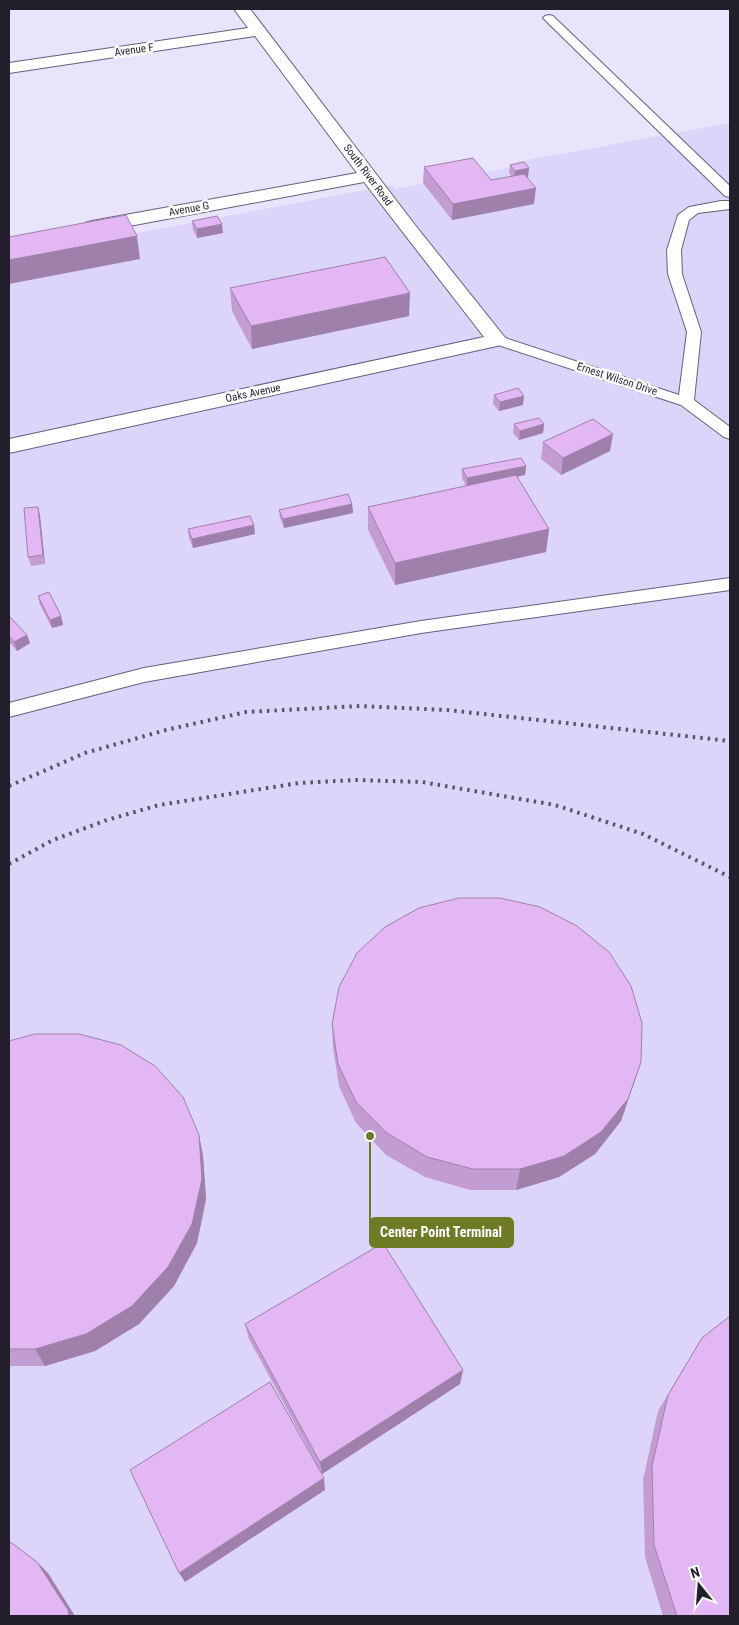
<svg xmlns="http://www.w3.org/2000/svg" width="739" height="1625" font-family="'Roboto Condensed',sans-serif">
<style>
.built{fill:#ddd4f9}
.lines{fill:none;stroke-linecap:round;stroke-linejoin:round}
.service-casing{stroke:#675e7f;stroke-width:2}
.minor-casing{stroke:#675e7f;stroke-width:2}
.service{fill:#fff;fill-rule:evenodd}
.minor{fill:#fff;fill-rule:evenodd}
.rail{stroke:#595465;stroke-width:4;stroke-dasharray:2.5 5;stroke-linecap:butt}
.wall{fill:#c39dd2}
.shaded-wall{fill:#9f80ab}
.building{fill:#e3b7f4;stroke:#9f80ab}
.labels{text-anchor:middle;dominant-baseline:central;stroke-width:5;stroke-linejoin:round;paint-order:stroke}
.far-street-label{font-size:11px;fill:#221e2c;stroke:#fff}
.leader{fill:none;stroke:#6e7a26;stroke-width:2}
.callout-dot{fill:#6e7a26;stroke:#fff;stroke-width:2}
.callout{fill:#6e7a26;stroke:#6e7a26;stroke-width:2}
.callout-label{font-size:14px;text-anchor:middle;font-weight:bold;fill:#fff}
</style>
<rect width="100%" height="100%" fill="#e9e3fb"/>
<path class="built" d="M730 123V1616H9V257L392 185 395 189 519 166 517 162Z"/>
<g class="lines">
<defs>
<g id="service">
<path d="M549 15 553 16 730 186V197L725 196 545 20 543 18 545 16Z"/>
<path d="M721 201H730V209L698 213 689 220 681 250 682 274 701 332 694 400 730 427V439L724 437 681 405 492 343 490 340 492 337H502L679 395 687 332 668 274 667 250 678 215 689 207Z"/>
<path d="M730 578V590L421 633 144 682 9 717V703L144 668 421 621Z"/>
</g>
<path id="minor" d="M234 9H250L415 225 507 340 504 344 497 346 9 453V439L484 337 364 182 92 233 85 231 83 227 85 223 92 221 357 173 255 36 9 73V63L248 28Z"/>
</defs>
<use href="#service" class="service-casing"/>
<use href="#minor" class="minor-casing"/>
<use href="#service" class="service"/>
<use href="#minor" class="minor"/>
<g class="rail">
<path d="M9 786 85 753 166 730 246 712 360 706 447 710 730 741"/>
<path d="M9 864 53 840 107 820 159 805 299 783 356 780 422 782 555 805 643 834 730 877"/>
</g>
</g>
<g class="wall">
<path d="M510 165 528 177H526L534 204 452 220 423 183 424 167 491 180 512 177 509 173Z"/>
<path d="M192 221 223 233 197 238 193 230Z"/>
<path d="M230 288 409 316 252 349 232 311Z"/>
<path d="M494 395 523 405 499 411 493 404Z"/>
<path d="M514 424H544L543 433 519 440 513 433Z"/>
<path d="M543 442 610 451 561 475 541 459Z"/>
<path d="M526 466 525 475 517 477 549 529 546 552 395 585 368 530V507L466 486 462 478V469Z"/>
<path d="M352 504 353 513 284 528 280 518 279 510Z"/>
<path d="M38 507 40 516 45 564 31 566 28 557Z"/>
<path d="M254 525 255 534 193 548 189 538 188 529Z"/>
<path d="M38 596 61 616 63 625 52 628 40 605Z"/>
<path d="M9 616 27 635 30 643 17 651 9 642Z"/>
<path d="M332 1024 641 1062 621 1121 595 1154 559 1177 516 1190H470L425 1177 386 1155 356 1123 339 1086 333 1048Z"/>
<path d="M9 1041 199 1135 203 1156 206 1199 197 1243 174 1286 139 1324 95 1351 45 1366H9Z"/>
<path d="M245 1324 463 1370 460 1384 322 1474 249 1339Z"/>
<path d="M702 1338 730 1616H663L645 1557 643 1480 658 1411Z"/>
</g>
<g class="shaded-wall">
<path d="M529 168 528 177 514 179 515 171Z"/>
<path d="M536 188 534 204 452 220 453 204Z"/>
<path d="M222 224 223 233 197 238V229Z"/>
<path d="M137 236 140 259 9 284V260Z"/>
<path d="M410 293 409 316 252 349 251 326Z"/>
<path d="M524 396 523 405 499 411 500 402Z"/>
<path d="M544 424 543 433 519 440 520 431Z"/>
<path d="M613 434 610 451 561 475 563 458Z"/>
<path d="M526 466 525 475 467 487V478Z"/>
<path d="M352 504 353 513 284 528 283 519Z"/>
<path d="M38 507 40 516 45 564 43 555Z"/>
<path d="M254 525 255 534 193 548 192 539Z"/>
<path d="M549 529 546 552 395 585V563Z"/>
<path d="M61 616 63 625 52 628 50 620Z"/>
<path d="M27 635 30 643 17 651 14 642Z"/>
<path d="M641 1062 621 1121 595 1154 559 1177 516 1190 520 1169Z"/>
<path d="M199 1135 203 1156 206 1199 197 1243 174 1286 139 1324 95 1351 45 1366 35 1349Z"/>
<path d="M463 1370 460 1384 322 1474 320 1462Z"/>
<path d="M324 1478 325 1490 185 1582 179 1573Z"/>
<path d="M37 1562 48 1573 75 1616H69Z"/>
</g>
<g class="building">
<path d="M473 158 491 180 524 174 536 188 453 204 424 167Z"/>
<path d="M524 162 529 168 515 171 510 165Z"/>
<path d="M126 215 137 236 9 260V237Z"/>
<path d="M217 216 222 224 197 229 192 221Z"/>
<path d="M385 257 410 293 251 326 230 288Z"/>
<path d="M518 388 524 396 500 402 494 395Z"/>
<path d="M539 418 544 424 520 431 514 424Z"/>
<path d="M593 419 613 434 563 458 543 442Z"/>
<path d="M521 458 526 466 467 478 462 469Z"/>
<path d="M516 475 549 529 395 563 368 507Z"/>
<path d="M348 494 352 504 283 519 279 510Z"/>
<path d="M38 507 43 555 28 557 24 508Z"/>
<path d="M250 516 254 525 192 539 188 529Z"/>
<path d="M49 592 61 616 50 620 38 596Z"/>
<path d="M9 616 27 635 14 642 9 636Z"/>
<path d="M459 898H500L540 907 577 926 609 952 631 986 642 1023 641 1062 628 1099 601 1132 564 1156 520 1169H473L427 1157 387 1133 356 1102 338 1064 332 1024 339 987 357 953 385 927 419 908Z"/>
<path d="M35 1034H79L121 1045 155 1066 183 1097 199 1135 202 1179 192 1224 168 1267 132 1306 86 1334 35 1349H9V1041Z"/>
<path d="M383 1243 463 1370 320 1462 245 1324Z"/>
<path d="M730 1316V1616H677L654 1545 652 1466 668 1395 702 1338Z"/>
<path d="M270 1382 324 1478 179 1573 130 1470Z"/>
<path d="M9 1541 37 1562 68 1610 69 1616H9Z"/>
</g>
<g class="labels">
<g class="far-street-label">
<text transform="translate(134 50) rotate(-8)">Avenue F</text>
<text transform="translate(368 175) rotate(53)">South River Road</text>
<text transform="translate(189 209) rotate(-10)">Avenue G</text>
<text transform="translate(617 379) rotate(18)">Ernest Wilson Drive</text>
<text transform="translate(253 393) rotate(-12)">Oaks Avenue</text>
</g>
</g>
<path class="leader" d="M370 1136L370 1232"/>
<circle class="callout-dot" cx="370" cy="1136" r="5"/>
<rect class="callout" x="370" y="1218" width="143" height="29" rx="5"/>
<g class="callout-label">
<text x="441" y="1237">Center Point Terminal</text>
</g>
<rect width="739" height="1625" fill="none" stroke="#221e2c" stroke-width="20"/>
<g transform="translate(699 1585) rotate(343)" stroke="#ffffff" stroke-width="4" paint-order="stroke">
<path d="M0-4L9 19L0 12L-9 19Z" fill="#221e2c"/>
<text y="-8" font-size="14" font-weight="bold" text-anchor="middle" fill="#221e2c">N</text>
</g>
</svg>
